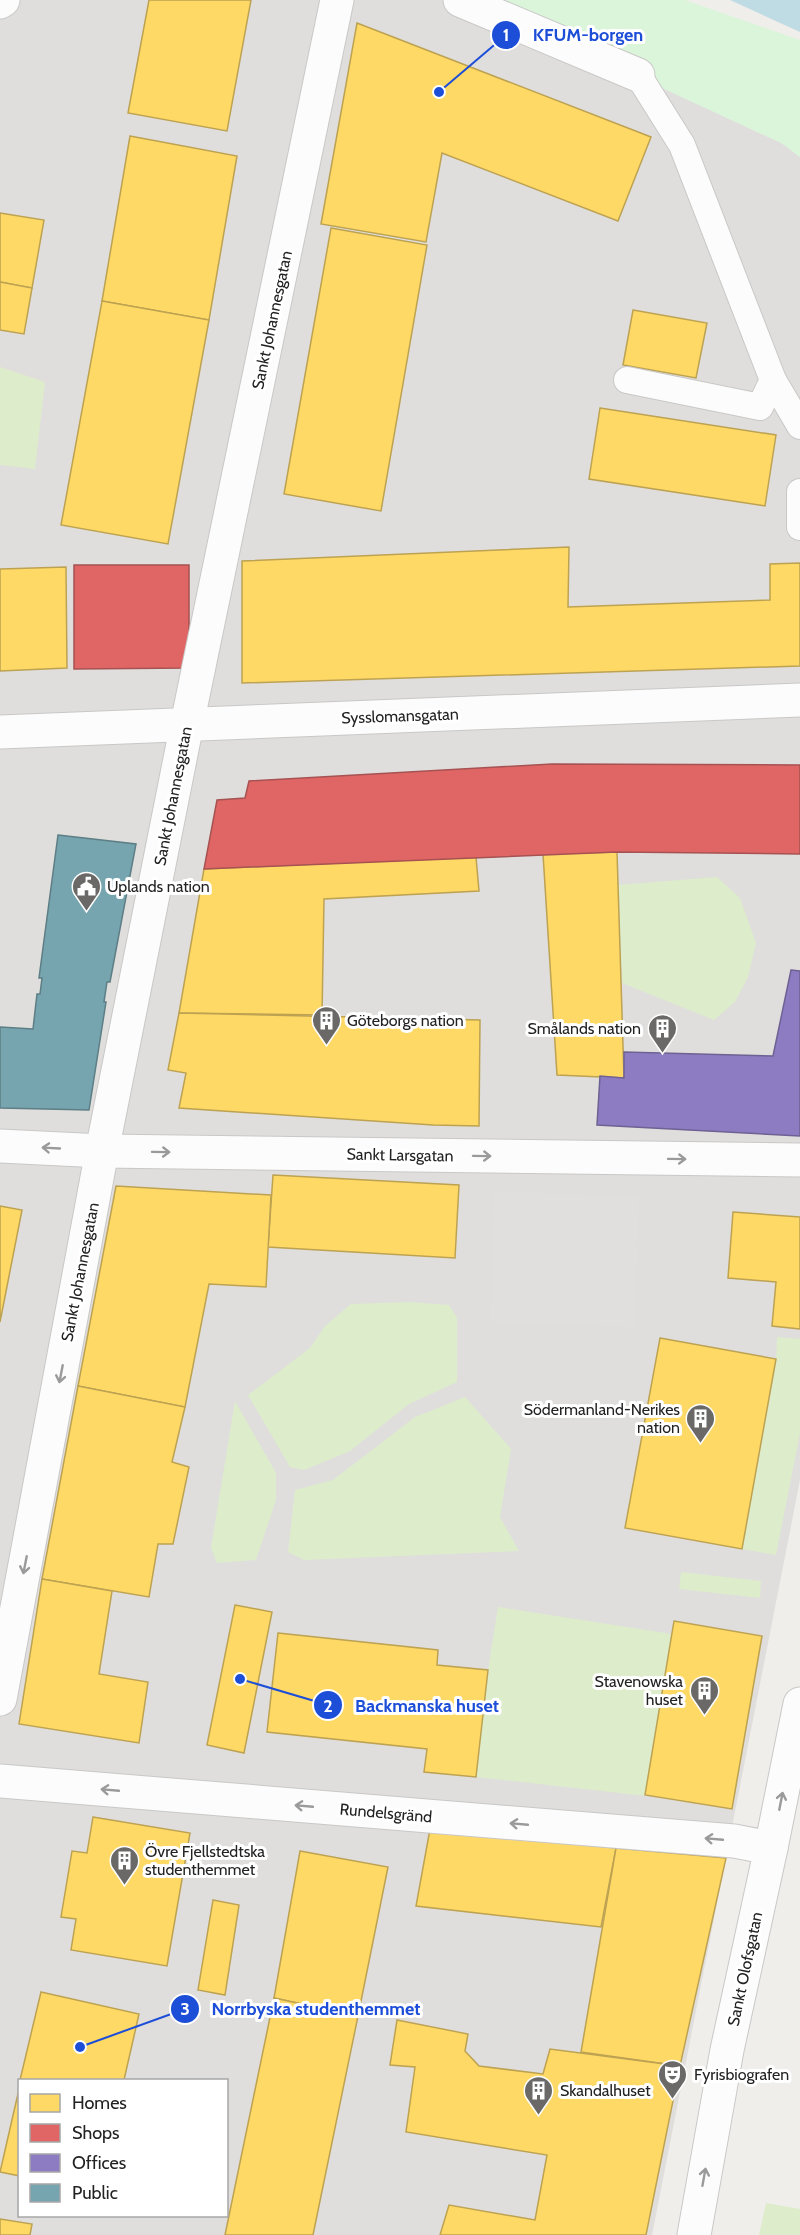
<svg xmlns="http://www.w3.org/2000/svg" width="800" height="2235" font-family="Cabin,sans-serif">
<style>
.residential{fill:#dfdedc;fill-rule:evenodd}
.grass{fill:#ddeccb}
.park{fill:#daf5da}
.parking{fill:#e0dfde}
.water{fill:#bfdbe3}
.homes{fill:#ffd966;stroke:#bda252;stroke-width:1.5}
.shops{fill:#e06666;stroke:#a75252;stroke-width:1.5}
.offices{fill:#8e7cc3;stroke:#6e6193;stroke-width:1.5}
.public{fill:#76a5af;stroke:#5d7e85;stroke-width:1.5}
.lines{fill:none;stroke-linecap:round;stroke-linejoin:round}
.lane-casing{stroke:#c9c8c7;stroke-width:28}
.street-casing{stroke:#c9c8c7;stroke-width:35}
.lane{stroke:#fdfcfc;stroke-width:26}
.street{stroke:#fdfcfc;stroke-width:33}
.oneway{stroke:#9a9a9a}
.labels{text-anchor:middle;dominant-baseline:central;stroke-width:6;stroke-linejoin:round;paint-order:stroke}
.street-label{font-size:16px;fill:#222;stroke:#fff}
.poi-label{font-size:16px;fill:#222;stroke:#fff;text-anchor:start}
.leader{fill:none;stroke:#1d4ed8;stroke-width:2}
.callout-dot{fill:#1d4ed8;stroke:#fff;stroke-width:2}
.mark-label{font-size:18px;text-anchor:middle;font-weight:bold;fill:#fff}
.callout-label{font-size:18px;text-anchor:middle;font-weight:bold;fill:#1d4ed8;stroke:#fff;stroke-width:6;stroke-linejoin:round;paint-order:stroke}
</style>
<rect width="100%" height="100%" fill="#f0eeeb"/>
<path class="residential" d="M0 0H460L638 75 782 143 800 157V1480L652 2235H0ZM20 2080H226V2216H20Z"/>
<g class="grass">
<path d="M0 367 45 382 35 469 0 465Z"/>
<path d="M717 877 740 898 756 943 748 977 735 1002 714 1020 622 983 618 885Z"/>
<path d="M410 1302 449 1305 457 1318V1382L409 1404 350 1451 304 1470 290 1467 248 1395 310 1348 325 1326 351 1304Z"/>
<path d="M777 1337 800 1339V1433L776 1555 742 1549 776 1359Z"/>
<path d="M465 1397 511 1449 500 1517 519 1551 304 1560 288 1552 295 1490 333 1480 415 1417Z"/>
<path d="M235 1401 276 1473V1500L256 1560 217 1563 211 1548Z"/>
<path d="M681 1572 761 1581 760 1598 679 1589Z"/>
<path d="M498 1607 672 1634 646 1796 476 1777 488 1670Z"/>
<path d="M766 2203 800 2209V2235H759Z"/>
</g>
<path class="park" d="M472 0H685L800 40V157L781 143Z"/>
<path class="parking" d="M494 1192 639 1196 636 1327 490 1322Z"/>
<path class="water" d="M730 0H800V32Z"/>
<g class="homes">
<path d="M149 0H251L227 131 128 113Z"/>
<path d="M357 23 651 137 618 221 442 153 426 242 321 224Z"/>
<path d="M130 136 237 156 209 320 102 301Z"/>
<path d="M0 213 44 220 32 288 0 282Z"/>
<path d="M331 228 427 245 381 511 284 494Z"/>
<path d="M0 282 32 288 24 334 0 330Z"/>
<path d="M102 301 209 320 168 544 61 525Z"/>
<path d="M633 310 707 323 696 378 623 365Z"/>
<path d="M600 408 776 435 765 506 589 479Z"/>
<path d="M569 547 568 607 770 600V564L800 563V666L242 683V561Z"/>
<path d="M66 567 67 668 0 671V569Z"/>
<path d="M617 852 624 1078 557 1075 543 854Z"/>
<path d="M476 857 479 891 324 899 322 1015 179 1013 204 869Z"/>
<path d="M179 1013 480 1020 479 1126 433 1125 179 1108 186 1073 168 1070Z"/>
<path d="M273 1175 459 1185 455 1258 268 1247Z"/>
<path d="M116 1186 271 1195 266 1287 209 1284 185 1407 78 1386Z"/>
<path d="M0 1206 22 1210 0 1322Z"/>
<path d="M733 1212 800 1217V1329L772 1326 776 1282 728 1278Z"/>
<path d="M660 1338 776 1359 742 1549 625 1528Z"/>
<path d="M78 1386 185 1407 172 1462 189 1467 173 1544H158L149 1597 42 1579Z"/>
<path d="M42 1579 112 1591 99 1674 148 1682 139 1743 19 1724Z"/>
<path d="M235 1605 272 1612 244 1753 207 1745Z"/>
<path d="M674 1621 762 1636 732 1809 645 1795Z"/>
<path d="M278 1633 438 1650 437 1665 488 1670 476 1777 424 1772 427 1749 267 1732Z"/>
<path d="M93 1817 190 1833 167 1966 71 1950 76 1919 61 1917 72 1851 87 1853Z"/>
<path d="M430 1829 616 1848 601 1927 416 1906Z"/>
<path d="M616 1848 726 1858 680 2066 581 2052Z"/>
<path d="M300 1851 388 1867 358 2016 274 1998Z"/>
<path d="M213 1900 239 1905 225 1995 198 1990Z"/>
<path d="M41 1992 139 2014 124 2080H20Z"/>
<path d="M274 1998 358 2016 313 2235H225Z"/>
<path d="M397 2020 468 2034 465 2051 479 2066 543 2074 550 2049 680 2066 646 2235H440L449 2205 535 2220 547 2155 406 2132 415 2067 390 2065Z"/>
<path d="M20 2085V2176L0 2172Z"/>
<path d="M0 2219 32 2224 30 2235H0Z"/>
</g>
<g class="shops">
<path d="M74 565H189V668L74 669Z"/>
<path d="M552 764 800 765V854L617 852 204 869 217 800 245 798 249 781Z"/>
</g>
<path class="offices" d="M791 970 800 971V1136L597 1125 600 1076 624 1078V1052L773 1056Z"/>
<path class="public" d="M58 835 136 844 110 982H107L104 1002H106L89 1110 0 1108V1027L33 1029 37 994H40L42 978H39Z"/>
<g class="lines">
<defs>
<g id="lane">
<path d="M627 380 760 407 773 380 682 145 638 75"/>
<path d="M773 380 800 426"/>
<path d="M800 492V527"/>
</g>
<g id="street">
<path d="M460 0 638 75"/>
<path d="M0 2 3 0"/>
<path d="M0 732 800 700"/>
<path d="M0 1146 102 1151 800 1160"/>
<path d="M0 1699 102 1151 187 724 337 0"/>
<path d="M0 1781 734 1841 771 1848"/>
<path d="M694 2235 727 2050 771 1848 800 1704"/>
</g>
</defs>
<use href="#lane" class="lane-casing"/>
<use href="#street" class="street-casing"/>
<use href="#lane" class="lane"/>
<use href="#street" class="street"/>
</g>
<defs><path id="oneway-shaft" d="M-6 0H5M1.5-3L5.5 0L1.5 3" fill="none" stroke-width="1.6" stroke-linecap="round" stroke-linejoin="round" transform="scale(1.5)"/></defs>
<g class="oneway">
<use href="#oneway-shaft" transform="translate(51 1148) rotate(-177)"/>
<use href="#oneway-shaft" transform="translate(161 1152) rotate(1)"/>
<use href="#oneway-shaft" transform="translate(482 1156) rotate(1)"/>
<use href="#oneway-shaft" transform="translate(677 1159) rotate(1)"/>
<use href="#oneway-shaft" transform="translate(61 1374) rotate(101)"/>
<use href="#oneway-shaft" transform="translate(25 1565) rotate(101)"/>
<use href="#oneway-shaft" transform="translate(110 1790) rotate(-175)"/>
<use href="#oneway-shaft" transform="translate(781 1801) rotate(-79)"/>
<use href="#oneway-shaft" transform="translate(304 1806) rotate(-175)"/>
<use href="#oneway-shaft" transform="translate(519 1824) rotate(-175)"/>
<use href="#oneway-shaft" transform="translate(714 1839) rotate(-175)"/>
<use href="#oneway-shaft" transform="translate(704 2177) rotate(-80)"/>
</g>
<defs>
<symbol id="civic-pin" viewBox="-11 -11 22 30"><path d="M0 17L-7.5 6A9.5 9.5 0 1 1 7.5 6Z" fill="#6a6968" stroke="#fff"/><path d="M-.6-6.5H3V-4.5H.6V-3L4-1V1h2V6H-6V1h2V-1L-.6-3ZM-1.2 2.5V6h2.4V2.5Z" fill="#fff"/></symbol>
<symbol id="building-pin" viewBox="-11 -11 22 30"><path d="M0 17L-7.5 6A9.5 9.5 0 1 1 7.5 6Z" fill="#6a6968" stroke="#fff"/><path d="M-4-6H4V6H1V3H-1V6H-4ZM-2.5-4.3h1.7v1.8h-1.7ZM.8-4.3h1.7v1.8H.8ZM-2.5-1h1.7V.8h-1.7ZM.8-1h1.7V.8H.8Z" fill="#fff"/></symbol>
<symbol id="theatre-pin" viewBox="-11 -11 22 30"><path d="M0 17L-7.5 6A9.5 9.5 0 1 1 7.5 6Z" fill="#6a6968" stroke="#fff"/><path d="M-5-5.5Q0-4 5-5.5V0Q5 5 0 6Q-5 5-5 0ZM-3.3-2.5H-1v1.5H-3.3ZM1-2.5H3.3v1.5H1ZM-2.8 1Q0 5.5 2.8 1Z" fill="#fff"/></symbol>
</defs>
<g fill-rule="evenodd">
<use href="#civic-pin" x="70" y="870" width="33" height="45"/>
<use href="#building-pin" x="310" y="1004" width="33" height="45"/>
<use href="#building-pin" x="646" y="1012" width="33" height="45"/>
<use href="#building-pin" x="684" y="1402" width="33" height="45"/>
<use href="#building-pin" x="688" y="1674" width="33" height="45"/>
<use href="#building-pin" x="108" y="1844" width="33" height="45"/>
<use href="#theatre-pin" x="656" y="2058" width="33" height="45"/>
<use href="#building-pin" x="522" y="2074" width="33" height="45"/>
</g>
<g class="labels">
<g class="street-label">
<text transform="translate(272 320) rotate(-78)">Sankt Johannesgatan</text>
<text transform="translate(400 716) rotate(-2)">Sysslomansgatan</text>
<text transform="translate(173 796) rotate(-79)">Sankt Johannesgatan</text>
<text transform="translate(400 1155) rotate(1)">Sankt Larsgatan</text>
<text transform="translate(80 1272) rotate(-79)">Sankt Johannesgatan</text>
<text transform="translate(386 1813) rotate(5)">Rundelsgränd</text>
<text transform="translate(745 1969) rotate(-78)">Sankt Olofsgatan</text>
</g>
<g class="poi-label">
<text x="107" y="886">Uplands nation</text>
<text x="347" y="1020">Göteborgs nation</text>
<text x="641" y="1028" text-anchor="end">Smålands nation</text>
<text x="680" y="1409" text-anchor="end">Södermanland-Nerikes<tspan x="680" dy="18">nation</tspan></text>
<text x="683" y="1681" text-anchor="end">Stavenowska<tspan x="683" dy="18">huset</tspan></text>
<text x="145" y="1851">Övre Fjellstedtska<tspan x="145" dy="18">studenthemmet</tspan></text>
<text x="694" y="2074">Fyrisbiografen</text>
<text x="560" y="2090">Skandalhuset</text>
</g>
</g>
<path class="leader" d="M439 92L506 35M240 1679L328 1705M80 2047L185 2009"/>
<g class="callout-dot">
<circle cx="439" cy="92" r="6"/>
<circle cx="240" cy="1679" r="6"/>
<circle cx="80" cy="2047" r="6"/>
<circle cx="506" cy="35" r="15"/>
<circle cx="328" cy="1705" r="15"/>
<circle cx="185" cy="2009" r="15"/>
</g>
<g class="mark-label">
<text x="506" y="41">1</text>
<text x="328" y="1712">2</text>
<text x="185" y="2015">3</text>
</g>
<g class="callout-label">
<text x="588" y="41">KFUM-borgen</text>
<text x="427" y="1712">Backmanska huset</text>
<text x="316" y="2015">Norrbyska studenthemmet</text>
</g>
<rect x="18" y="2079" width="210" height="138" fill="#ffffff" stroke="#a7a7a7" stroke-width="1.5"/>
<rect x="30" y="2094" width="30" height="18" fill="#ffd966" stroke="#a7a7a7" stroke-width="1.5"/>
<text x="72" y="2109" font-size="18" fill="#222222">Homes</text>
<rect x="30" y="2124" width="30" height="18" fill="#e06666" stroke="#a7a7a7" stroke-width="1.5"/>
<text x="72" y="2139" font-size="18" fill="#222222">Shops</text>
<rect x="30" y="2154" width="30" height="18" fill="#8e7cc3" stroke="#a7a7a7" stroke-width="1.5"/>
<text x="72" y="2169" font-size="18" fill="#222222">Offices</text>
<rect x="30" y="2184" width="30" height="18" fill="#76a5af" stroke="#a7a7a7" stroke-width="1.5"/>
<text x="72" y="2199" font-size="18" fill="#222222">Public</text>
</svg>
